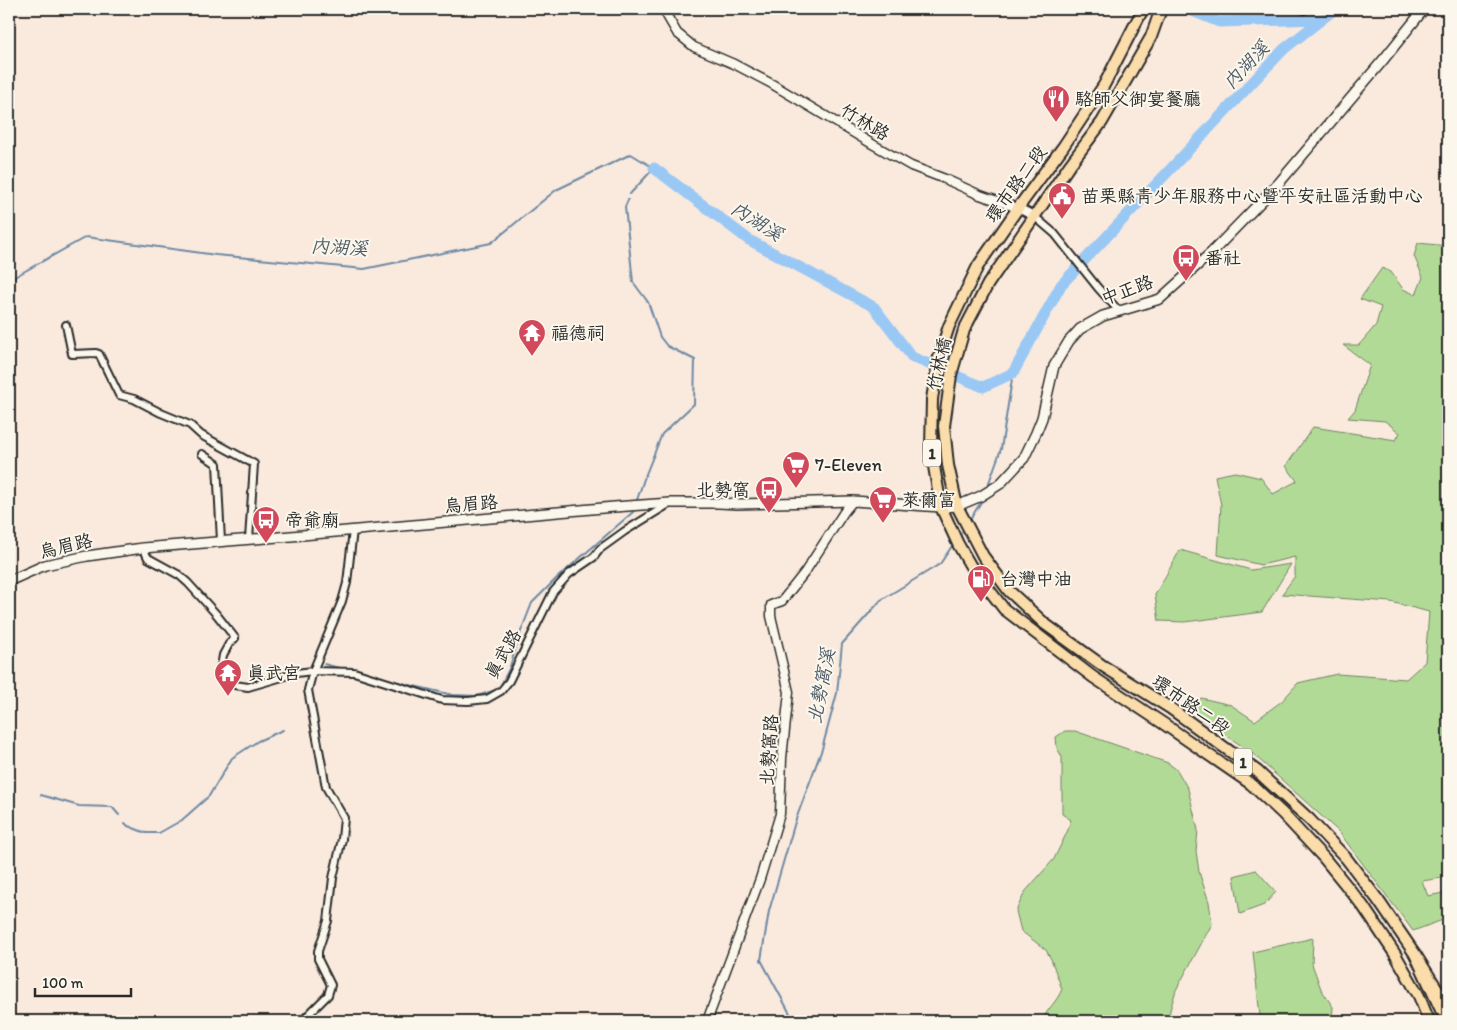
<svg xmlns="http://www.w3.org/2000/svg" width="1457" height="1030" font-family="Itim,'LXGW WenKai TC',sans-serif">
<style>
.green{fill:#b2da97;stroke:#6e8261}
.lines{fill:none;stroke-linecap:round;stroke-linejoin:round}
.stream{stroke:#6e89a4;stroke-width:2}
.river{stroke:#9ac8f5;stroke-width:11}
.minor-casing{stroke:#2b2b2b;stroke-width:10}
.tertiary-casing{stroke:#2b2b2b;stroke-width:11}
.secondary-casing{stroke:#2b2b2b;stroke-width:12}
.primary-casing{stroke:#2b2b2b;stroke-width:14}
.trunk-casing{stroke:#2b2b2b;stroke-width:14}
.minor{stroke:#fbf7ec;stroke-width:6}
.tertiary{stroke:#fbf7ec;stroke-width:8}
.secondary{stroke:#fbf7ec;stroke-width:9}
.primary{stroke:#fbdcab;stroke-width:10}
.trunk{stroke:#fbdcab;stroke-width:10}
.labels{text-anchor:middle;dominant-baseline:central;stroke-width:4;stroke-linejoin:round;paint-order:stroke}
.shield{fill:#fbf7ec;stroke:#696865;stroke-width:1}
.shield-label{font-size:16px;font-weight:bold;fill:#2b2b2b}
.poi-label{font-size:18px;fill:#2b2b2b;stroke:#fbf7ec;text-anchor:start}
.street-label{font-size:18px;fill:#2b2b2b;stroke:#fbf7ec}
.water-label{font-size:19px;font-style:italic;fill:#4c5a68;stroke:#fbf7ec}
</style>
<rect width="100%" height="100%" fill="#faeadd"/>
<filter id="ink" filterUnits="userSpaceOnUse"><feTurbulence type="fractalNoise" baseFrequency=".02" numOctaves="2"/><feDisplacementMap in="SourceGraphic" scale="10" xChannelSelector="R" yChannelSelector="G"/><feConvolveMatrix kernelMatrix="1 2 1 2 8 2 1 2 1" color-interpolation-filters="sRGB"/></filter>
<g filter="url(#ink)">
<g class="green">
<path d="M1418 243 1448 246V877L1422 881 1428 896 1448 892V918L1413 931 1339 832 1252 753 1188 709 1201 698 1231 705 1255 721 1282 701 1298 683 1337 674 1406 679 1425 662 1429 612 1391 602 1282 594 1295 576V557L1261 565 1218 555 1221 505 1215 476 1235 472 1261 478 1273 494 1297 481 1286 466 1313 427 1396 440 1400 433 1385 421 1348 418 1355 410 1370 365 1343 345H1359L1376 325 1381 307 1360 299 1382 268 1391 272 1403 289 1416 295 1423 277 1414 256Z"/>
<path d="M1180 550 1251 570 1291 564 1262 612 1185 622 1159 621 1155 595Z"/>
<path d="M1065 731H1075L1168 763 1177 770 1188 789 1198 830 1196 851 1199 872 1209 902 1212 924 1176 990 1170 1010 1169 1021H1042C1046 1010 1057 1002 1062 989L1051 959 1046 950 1021 931 1016 911 1025 892 1054 859 1068 830 1071 820 1062 814V757L1057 748 1056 737Z"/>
<path d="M1256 870 1276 892 1264 905 1240 914 1234 876Z"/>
<path d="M1313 938 1312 964 1321 989 1333 1007 1332 1019 1260 1016 1253 952Z"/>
</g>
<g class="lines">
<g class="stream">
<path d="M628 200 625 207 633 282 648 302 660 337 667 346 695 360 694 404 662 434 644 479 636 503"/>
<path d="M9 280 86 237 216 255 364 269 491 243 556 190 631 154 654 168 630 194"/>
<path d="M987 488 1001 449 1013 373"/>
<path d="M969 521 983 499"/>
<path d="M958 537 964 529"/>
<path d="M324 664 343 669"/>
<path d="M384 679 453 695 477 696 499 689 510 667 518 639 532 603 557 578 633 512 634 508"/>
<path d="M41 795 79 806 112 807 119 815"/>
<path d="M125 823 128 826 146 833H159L182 820 209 796 232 758 258 741 283 730"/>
<path d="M794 1021 761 960 769 911 795 822 822 749 837 693 842 644 881 600 940 564 954 543"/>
</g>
<g class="river">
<path d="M1187 9 1219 22 1322 19"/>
<path d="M654 168 749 240 874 307 912 357 983 387 1013 373 1061 285 1284 49 1335 9"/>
</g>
<defs>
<g id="minor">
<path d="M1304 10 1306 9"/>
<path d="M1034 216 1055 234 1098 288 1119 311"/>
<path d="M66 325 72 354 96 353 99 354 119 395 134 399 161 413 190 425 201 435 254 464 249 539"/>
<path d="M202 454 217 464 221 541"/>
<path d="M143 548 148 558 179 575 188 583 217 615 235 638 229 644 223 655 221 667V673L224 678 235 685 248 687 296 673 313 671 354 672 442 700 468 701 487 699 501 691 509 681 553 592 569 574 594 557 600 549 625 531 669 504"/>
<path d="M302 1021 328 995 331 985 318 959V951L328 921 333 878 342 839 344 818 326 787 308 690 313 671 342 601 347 583 353 530"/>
</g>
<g id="tertiary">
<path d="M663 9 677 33 694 47 734 64 772 84 874 145 911 166 945 179 980 195 1018 208 1034 216"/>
<path d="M707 1021 760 879 780 814 782 758 789 692 771 616V605L782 601 805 572 844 512 853 501"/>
</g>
<path id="secondary" d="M9 581 45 565 87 556 143 548 291 536 614 507 670 503H719L737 504 853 501 941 507 957 506 981 496 1000 484 1024 458 1036 433 1042 418 1054 366 1069 341 1080 329 1103 316 1160 299 1212 252 1279 183 1384 59 1424 9"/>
<g id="primary">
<path d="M1143 9 1104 85 1063 147 1018 208 978 266 949 326 939 357 932 399 931 449 941 507 958 544 970 565 1004 609 1093 677 1164 724 1251 784 1283 814 1324 858 1363 906 1395 954 1419 996 1429 1021"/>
<path d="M1161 9 1151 37 1102 122 1069 166 988 284 964 330 951 375 944 426 948 465 957 506 983 556 1009 591 1045 624 1103 666 1170 708 1257 771 1310 820 1346 858 1378 900 1415 954 1446 1021"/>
</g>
<path id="trunk" d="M1415 954 1448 1006"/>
</defs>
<use href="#minor" class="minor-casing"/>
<use href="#tertiary" class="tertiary-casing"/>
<use href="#secondary" class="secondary-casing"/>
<use href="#primary" class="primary-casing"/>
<use href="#trunk" class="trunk-casing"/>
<use href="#minor" class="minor"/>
<use href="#tertiary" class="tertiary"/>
<use href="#secondary" class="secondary"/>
<use href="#primary" class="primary"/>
<use href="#trunk" class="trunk"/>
</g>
</g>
<defs>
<symbol id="restaurant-pin" viewBox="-11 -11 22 30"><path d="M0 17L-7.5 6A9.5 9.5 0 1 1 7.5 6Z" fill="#d1495b" stroke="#fbf7ec"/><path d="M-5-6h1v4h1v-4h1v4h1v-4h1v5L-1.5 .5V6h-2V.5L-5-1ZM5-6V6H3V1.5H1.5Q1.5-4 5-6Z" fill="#fff"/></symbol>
<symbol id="civic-pin" viewBox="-11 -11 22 30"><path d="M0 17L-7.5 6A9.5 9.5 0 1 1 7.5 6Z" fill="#d1495b" stroke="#fbf7ec"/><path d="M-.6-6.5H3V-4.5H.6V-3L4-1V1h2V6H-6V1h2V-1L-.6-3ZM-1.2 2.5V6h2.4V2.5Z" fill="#fff"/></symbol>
<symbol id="bus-pin" viewBox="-11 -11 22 30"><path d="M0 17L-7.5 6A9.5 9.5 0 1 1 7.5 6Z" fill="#d1495b" stroke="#fbf7ec"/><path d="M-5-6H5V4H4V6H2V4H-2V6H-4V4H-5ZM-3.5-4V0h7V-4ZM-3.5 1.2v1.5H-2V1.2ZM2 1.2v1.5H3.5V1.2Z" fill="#fff"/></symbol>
<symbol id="temple-pin" viewBox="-11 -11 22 30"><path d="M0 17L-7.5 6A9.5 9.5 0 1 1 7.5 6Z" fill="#d1495b" stroke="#fbf7ec"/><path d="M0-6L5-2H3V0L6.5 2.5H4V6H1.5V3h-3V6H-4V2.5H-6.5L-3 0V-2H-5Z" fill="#fff"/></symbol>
<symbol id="supermarket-pin" viewBox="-11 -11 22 30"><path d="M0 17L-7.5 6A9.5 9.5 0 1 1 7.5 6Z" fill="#d1495b" stroke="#fbf7ec"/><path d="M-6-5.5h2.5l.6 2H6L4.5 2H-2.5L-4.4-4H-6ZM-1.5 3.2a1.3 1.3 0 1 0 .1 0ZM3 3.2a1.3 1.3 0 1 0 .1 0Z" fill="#fff"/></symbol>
<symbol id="fuel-pin" viewBox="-11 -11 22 30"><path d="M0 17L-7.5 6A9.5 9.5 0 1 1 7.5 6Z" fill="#d1495b" stroke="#fbf7ec"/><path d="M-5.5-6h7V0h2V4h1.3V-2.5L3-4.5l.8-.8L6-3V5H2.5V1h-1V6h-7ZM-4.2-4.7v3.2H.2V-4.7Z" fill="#fff"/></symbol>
</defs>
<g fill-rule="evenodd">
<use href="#restaurant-pin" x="1040" y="83" width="32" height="43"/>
<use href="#civic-pin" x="1046" y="180" width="32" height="43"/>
<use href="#bus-pin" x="1170" y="242" width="32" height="43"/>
<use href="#temple-pin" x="516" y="317" width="32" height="43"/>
<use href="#supermarket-pin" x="780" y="449" width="32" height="43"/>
<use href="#bus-pin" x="753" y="474" width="32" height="43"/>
<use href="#supermarket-pin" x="867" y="484" width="32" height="43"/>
<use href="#bus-pin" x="250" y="504" width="32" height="43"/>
<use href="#fuel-pin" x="965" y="563" width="32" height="43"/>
<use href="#temple-pin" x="212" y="657" width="32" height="43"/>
</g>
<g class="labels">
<g class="shield">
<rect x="923" y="439.5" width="18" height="27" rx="4"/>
<rect x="1234" y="748.5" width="18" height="27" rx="4"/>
</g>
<g class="shield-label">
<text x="932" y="453">1</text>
<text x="1243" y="762">1</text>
</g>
<g class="poi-label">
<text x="1075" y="99">駱師父御宴餐廳</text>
<text x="1081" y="196">苗栗縣青少年服務中心暨平安社區活動中心</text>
<text x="1205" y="258">番社</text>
<text x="551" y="333">福德祠</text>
<text x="815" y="465">7-Eleven</text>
<text x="750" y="490" text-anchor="end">北勢窩</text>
<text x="902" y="500">萊爾富</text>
<text x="285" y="520">帝爺廟</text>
<text x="1000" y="579">台灣中油</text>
<text x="247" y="673">真武宮</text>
</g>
<g class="street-label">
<text transform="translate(865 122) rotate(31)">竹林路</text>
<text transform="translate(1016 184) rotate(-54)">環市路二段</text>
<text transform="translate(1127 290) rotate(-20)">中正路</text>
<text transform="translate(939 364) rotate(-77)">竹林橋</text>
<text transform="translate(471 504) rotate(-5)">烏眉路</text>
<text transform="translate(66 546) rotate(-13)">烏眉路</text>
<text transform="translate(503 654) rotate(-60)">真武路</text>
<text transform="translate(1191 705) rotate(35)">環市路二段</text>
<text transform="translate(769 750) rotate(-86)">北勢窩路</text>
</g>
<g class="water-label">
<text transform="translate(1246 65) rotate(-47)">內湖溪</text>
<text transform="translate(757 221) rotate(32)">內湖溪</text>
<text transform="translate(339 247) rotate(3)">內湖溪</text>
<text transform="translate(821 686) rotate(-79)">北勢窩溪</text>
</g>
</g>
<rect width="1457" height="1030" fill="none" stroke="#fbf7ec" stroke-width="30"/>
<rect x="15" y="15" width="1427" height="1000" fill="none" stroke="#2b2b2b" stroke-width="2" filter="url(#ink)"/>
<path d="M35 988v8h96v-8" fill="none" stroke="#2b2b2b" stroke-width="2.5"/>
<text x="42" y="988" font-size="15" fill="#2b2b2b" stroke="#fbf7ec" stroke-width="4" paint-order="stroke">100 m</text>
</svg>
